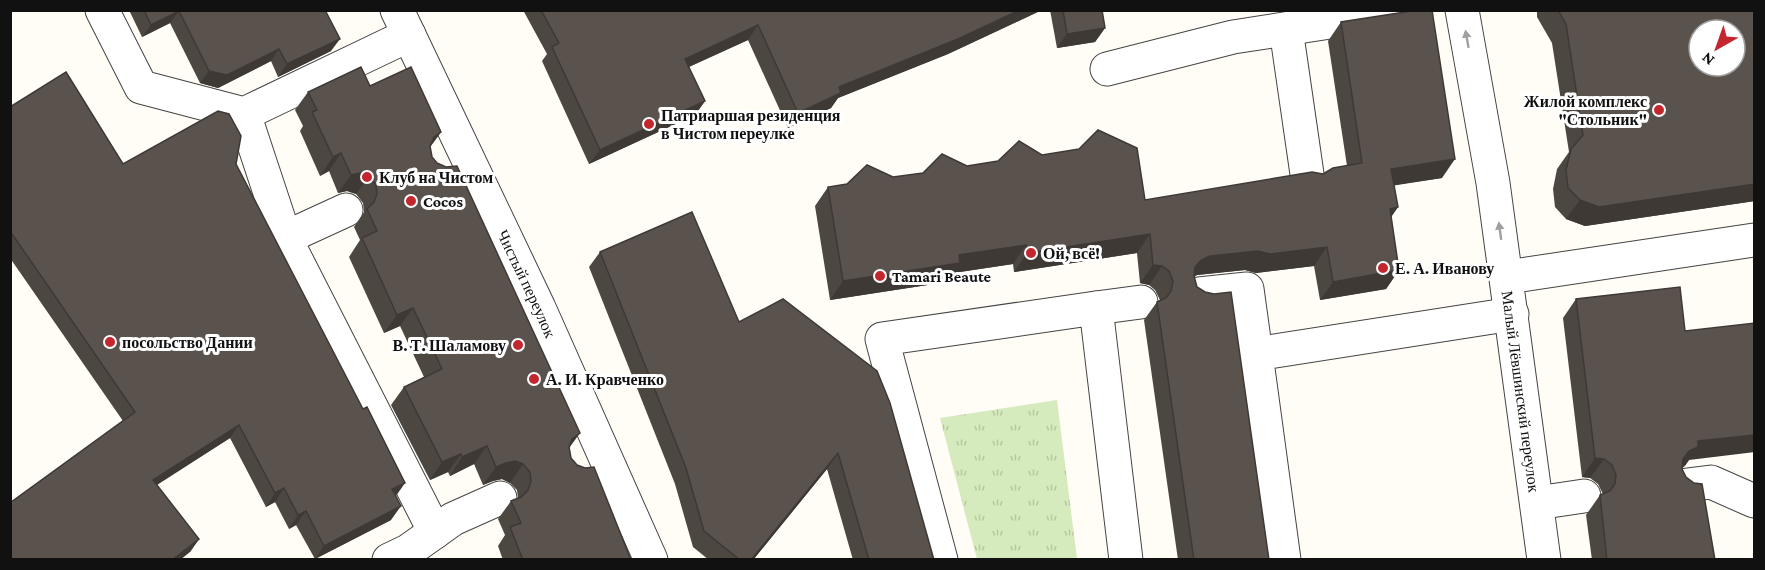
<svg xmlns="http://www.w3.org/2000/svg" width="1765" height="570" font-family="'Crimson Pro',serif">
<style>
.park{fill:url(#park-tufts)}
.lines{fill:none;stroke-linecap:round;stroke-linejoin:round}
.minor-casing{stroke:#444;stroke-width:35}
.minor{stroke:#fff;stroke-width:33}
.wall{fill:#4d4742}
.shaded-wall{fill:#3f3936}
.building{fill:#5a524d;stroke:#3f3936;stroke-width:1.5;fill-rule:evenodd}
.oneway{fill:#a0a0a0}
.poi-dot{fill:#c4262e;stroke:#fff;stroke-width:2}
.labels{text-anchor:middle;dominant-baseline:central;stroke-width:6;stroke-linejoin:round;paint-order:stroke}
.poi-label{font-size:16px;font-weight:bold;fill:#111;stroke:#fff;text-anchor:start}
.street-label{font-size:16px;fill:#111;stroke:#fff}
</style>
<defs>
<pattern id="park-tufts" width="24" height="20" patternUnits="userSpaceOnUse" patternTransform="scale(1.5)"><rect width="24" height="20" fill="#d5ebbd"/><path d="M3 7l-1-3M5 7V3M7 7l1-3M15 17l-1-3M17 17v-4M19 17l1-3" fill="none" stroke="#b6c8a1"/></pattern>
</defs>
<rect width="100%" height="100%" fill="#fffdf5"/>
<path class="park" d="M1057 400 1077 559H977L940 418Z"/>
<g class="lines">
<defs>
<g id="minor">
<path d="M102 10 141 87 244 114 409 35"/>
<path id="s1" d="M397 10 539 308 651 560"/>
<path id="s2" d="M1462 10 1493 183 1544 560"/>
<path d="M1286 29 1307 174"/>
<path d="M1107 69 1233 37 1407 10"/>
<path d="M244 114 285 238 435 532"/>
<path d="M285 238 346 210"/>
<path d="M1507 277 1754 240"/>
<path d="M1199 294 1247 289 1256 354"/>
<path d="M1096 308 1141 302"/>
<path d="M1687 485 1711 482 1754 501"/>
<path d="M1537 503 1584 496"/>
<path d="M389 560 408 551 453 519 500 498"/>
<path d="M941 560 882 339 1096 308 1126 560"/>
<path d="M1284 560 1256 354 1512 314"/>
</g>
</defs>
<use href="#minor" class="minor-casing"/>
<use href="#minor" class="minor"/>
</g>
<g class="wall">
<path d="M129 10H325L331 51 278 77 271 61 218 88 200 83 170 23 142 37Z"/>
<path d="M523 10H1042L948 54 838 98 831 108 788 128 748 40 689 67 705 101 695 115 589 164 542 61 547 54Z"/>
<path d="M1050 10H1102L1105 28 1095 42 1057 48Z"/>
<path d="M1537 10H1755V201L1585 226 1566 219 1555 207 1553 189 1557 169 1569 152 1552 43 1537 17Z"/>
<path d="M1341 22 1442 178 1394 185 1398 207 1391 217 1399 270 1386 289 1320 300 1314 266 1256 273 1245 270 1197 275 1194 277 1269 560H1178L1144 320 1157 302 1160 300 1155 290 1149 285 1140 283 1137 253 1014 272 1013 264 953 273 947 282 830 300 815 206 828 187 1042 155 1145 200 1323 174 1347 166 1328 41Z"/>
<path d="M370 86 441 132 430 147 432 157 569 448 571 458 631 560H503L498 546 505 535 498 519 511 501 518 498 517 490 510 483 502 479 493 481 483 485 474 464 450 476 448 472 430 480 391 405 404 387 424 377 400 326 384 333 349 257 360 240 354 227 364 212 363 203 356 194 347 191 338 193 329 171 320 176 300 131 303 126 295 110 308 92Z"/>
<path d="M10 107 123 164H236L395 496 391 520 315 559 296 525 289 529 275 502 266 507 230 438 156 485 199 539 190 552 123 421 10 258Z"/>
<path d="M600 252 739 322 934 560H853L827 469 753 560H709L693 547 675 484 589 267Z"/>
<path d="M1576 299 1689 460 1682 469 1715 560H1592L1586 515 1600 495 1603 494 1598 484 1590 478 1582 477 1563 318Z"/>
</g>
<g class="shaded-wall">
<path d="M1020 10H1042L948 54 838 98 831 108 788 128 798 113 839 87Z"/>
<path d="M179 11 170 23 142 37 151 25Z"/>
<path d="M758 25 748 40 675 73 685 59Z"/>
<path d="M1105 28 1095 42 1057 48 1067 34Z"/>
<path d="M340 39 331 51 278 77 287 64Z"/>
<path d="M279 49 271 61 218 88 200 83 209 71Z"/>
<path d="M705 101 695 115 589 164 600 150Z"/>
<path d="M441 132 428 150 434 137Z"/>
<path d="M341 153 329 171 320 176 333 157Z"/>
<path d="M1455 159 1442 178 1378 188 1391 169Z"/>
<path d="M360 173 369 176 356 194 347 191 338 193 351 175Z"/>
<path d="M1755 184V201L1585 226 1566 219 1580 200Z"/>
<path d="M1398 207 1385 226 1390 209Z"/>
<path d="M1150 234 1137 253 1014 272 1027 253Z"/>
<path d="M1026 245 1013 264 953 273 947 282 830 300 843 281 959 255Z"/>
<path d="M1327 247 1314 266 1256 273 1245 270 1197 275 1188 279 1182 286 1201 260 1210 256 1258 251Z"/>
<path d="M1153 265 1162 266 1149 285 1140 283Z"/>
<path d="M1399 270 1386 289 1320 300 1333 282Z"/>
<path d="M413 308 400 326 384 333 397 315Z"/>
<path d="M239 425 230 438 143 494 153 480Z"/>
<path d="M580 433 567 451 572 439Z"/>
<path d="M1755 435V452L1689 460 1685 466 1675 470 1689 451 1698 441Z"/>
<path d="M487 446 474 464 450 476 462 457Z"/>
<path d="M838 453 827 469 753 560H751Z"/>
<path d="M461 454 448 472 430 480 442 462Z"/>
<path d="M1595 458 1604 459 1590 478 1582 477Z"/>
<path d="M515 461 523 464 510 483 502 479 493 481 483 485 496 467 506 463Z"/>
<path d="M405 483 396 496 392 489Z"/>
<path d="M284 488 275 502 266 507 275 493Z"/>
<path d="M401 506 391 520 315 559 324 546Z"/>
<path d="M306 511 296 525 289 529 298 515Z"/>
<path d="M199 539 190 552 180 560H172Z"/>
</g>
<g class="building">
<path d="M144 10H325L340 39 287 64 279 49 227 75 209 71 179 11 151 25Z"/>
<path d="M541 10H1020L958 39 839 87 841 93 798 113 758 25 685 59 705 101 600 150 552 47 559 43Z"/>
<path d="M1063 10H1102L1105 28 1067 34Z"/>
<path d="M1418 10H1432L1455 159 1391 169 1398 207 1390 209 1399 270 1333 282 1327 247 1270 254 1258 251 1210 256 1201 260 1195 267 1194 276 1197 287 1205 292 1214 294 1231 292 1269 560H1194L1157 302 1166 298 1171 291 1173 281 1169 271 1162 266 1153 265 1150 234 1027 253 1026 245 959 255 960 263 843 281 828 187 847 184 867 165 893 177 923 173 942 154 967 166 998 161 1019 141 1042 155 1079 149 1098 130 1137 148 1145 200 1312 172 1323 174 1333 168 1362 163 1341 22Z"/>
<path d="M1558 10H1755V184L1599 207 1580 200 1568 188 1566 170 1571 149 1583 135 1566 24ZM1699 30H1735V66H1699Z"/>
<path d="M361 67 370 86 411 67 441 132 434 137 430 146 432 157 437 163 446 167 457 166 580 433 572 439 569 447 571 458 577 465 585 468 594 467 631 560H523L510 527 521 523 511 501 521 497 528 490 531 481 530 472 523 464 515 461 506 463 496 467 487 446 462 457 461 454 442 462 404 387 442 369 413 308 397 315 362 238 377 231 367 209 374 202 377 194 376 185 369 176 360 173 351 175 341 153 333 157 312 112 317 110 308 92Z"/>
<path d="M66 72 123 164 218 111 229 114 241 136 236 164 363 409 367 407 405 483 392 489 401 506 324 546 306 511 298 515 284 488 275 493 239 425 153 480 199 539 172 560H10V503L135 412 10 231V107Z"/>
<path d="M692 212 739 322 783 299 877 371 890 403 934 560H869L838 453 751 560H740L704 531 686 468 600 252Z"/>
<path d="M1680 287 1685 331 1755 323V435L1698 441V447L1689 451 1683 459 1682 469 1686 477 1694 483 1702 484 1715 560H1607L1600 495 1610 491 1615 484 1616 475 1612 465 1604 459 1595 458 1576 299Z"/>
</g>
<defs><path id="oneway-solid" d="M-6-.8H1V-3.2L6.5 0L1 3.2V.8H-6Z" transform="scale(1.5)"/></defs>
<g class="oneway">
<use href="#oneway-solid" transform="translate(1467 39) rotate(-100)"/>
<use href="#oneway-solid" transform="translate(1500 231) rotate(-98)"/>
</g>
<g class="poi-dot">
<circle cx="1659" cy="110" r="6"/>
<circle cx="649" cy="124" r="6"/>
<circle cx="367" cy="177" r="6"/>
<circle cx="411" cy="201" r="6"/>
<circle cx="1031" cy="253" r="6"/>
<circle cx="1383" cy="268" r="6"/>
<circle cx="880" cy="276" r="6"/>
<circle cx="110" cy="342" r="6"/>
<circle cx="518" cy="345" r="6"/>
<circle cx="534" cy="379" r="6"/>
</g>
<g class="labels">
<g class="poi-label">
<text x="1647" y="101" text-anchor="end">Жилой комплекс<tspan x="1647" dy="18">"Стольник"</tspan></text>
<text x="661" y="115">Патриаршая резиденция<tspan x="661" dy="18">в Чистом переулке</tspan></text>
<text x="379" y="177">Клуб на Чистом</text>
<text x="423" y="201">Cocos</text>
<text x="1043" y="253">Ой, всё!</text>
<text x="1395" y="268">Е. А. Иванову</text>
<text x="892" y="276">Tamari Beaute</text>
<text x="122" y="342">посольство Дании</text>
<text x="506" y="345" text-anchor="end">В. Т. Шаламову</text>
<text x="546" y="379">А. И. Кравченко</text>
</g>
<g class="street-label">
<text stroke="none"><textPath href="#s1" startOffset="303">Чистый переулок</textPath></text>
<text stroke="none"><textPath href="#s2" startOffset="386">Малый Лёвшинский переулок</textPath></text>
</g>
</g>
<rect width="1765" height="570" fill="none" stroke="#111111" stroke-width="24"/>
<g transform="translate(1717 48) rotate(220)"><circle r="28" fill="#ffffff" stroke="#a0a0a0" stroke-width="1.5"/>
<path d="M0-4.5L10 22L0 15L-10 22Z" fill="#c4262e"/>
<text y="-9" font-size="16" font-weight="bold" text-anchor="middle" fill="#111111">N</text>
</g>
</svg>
